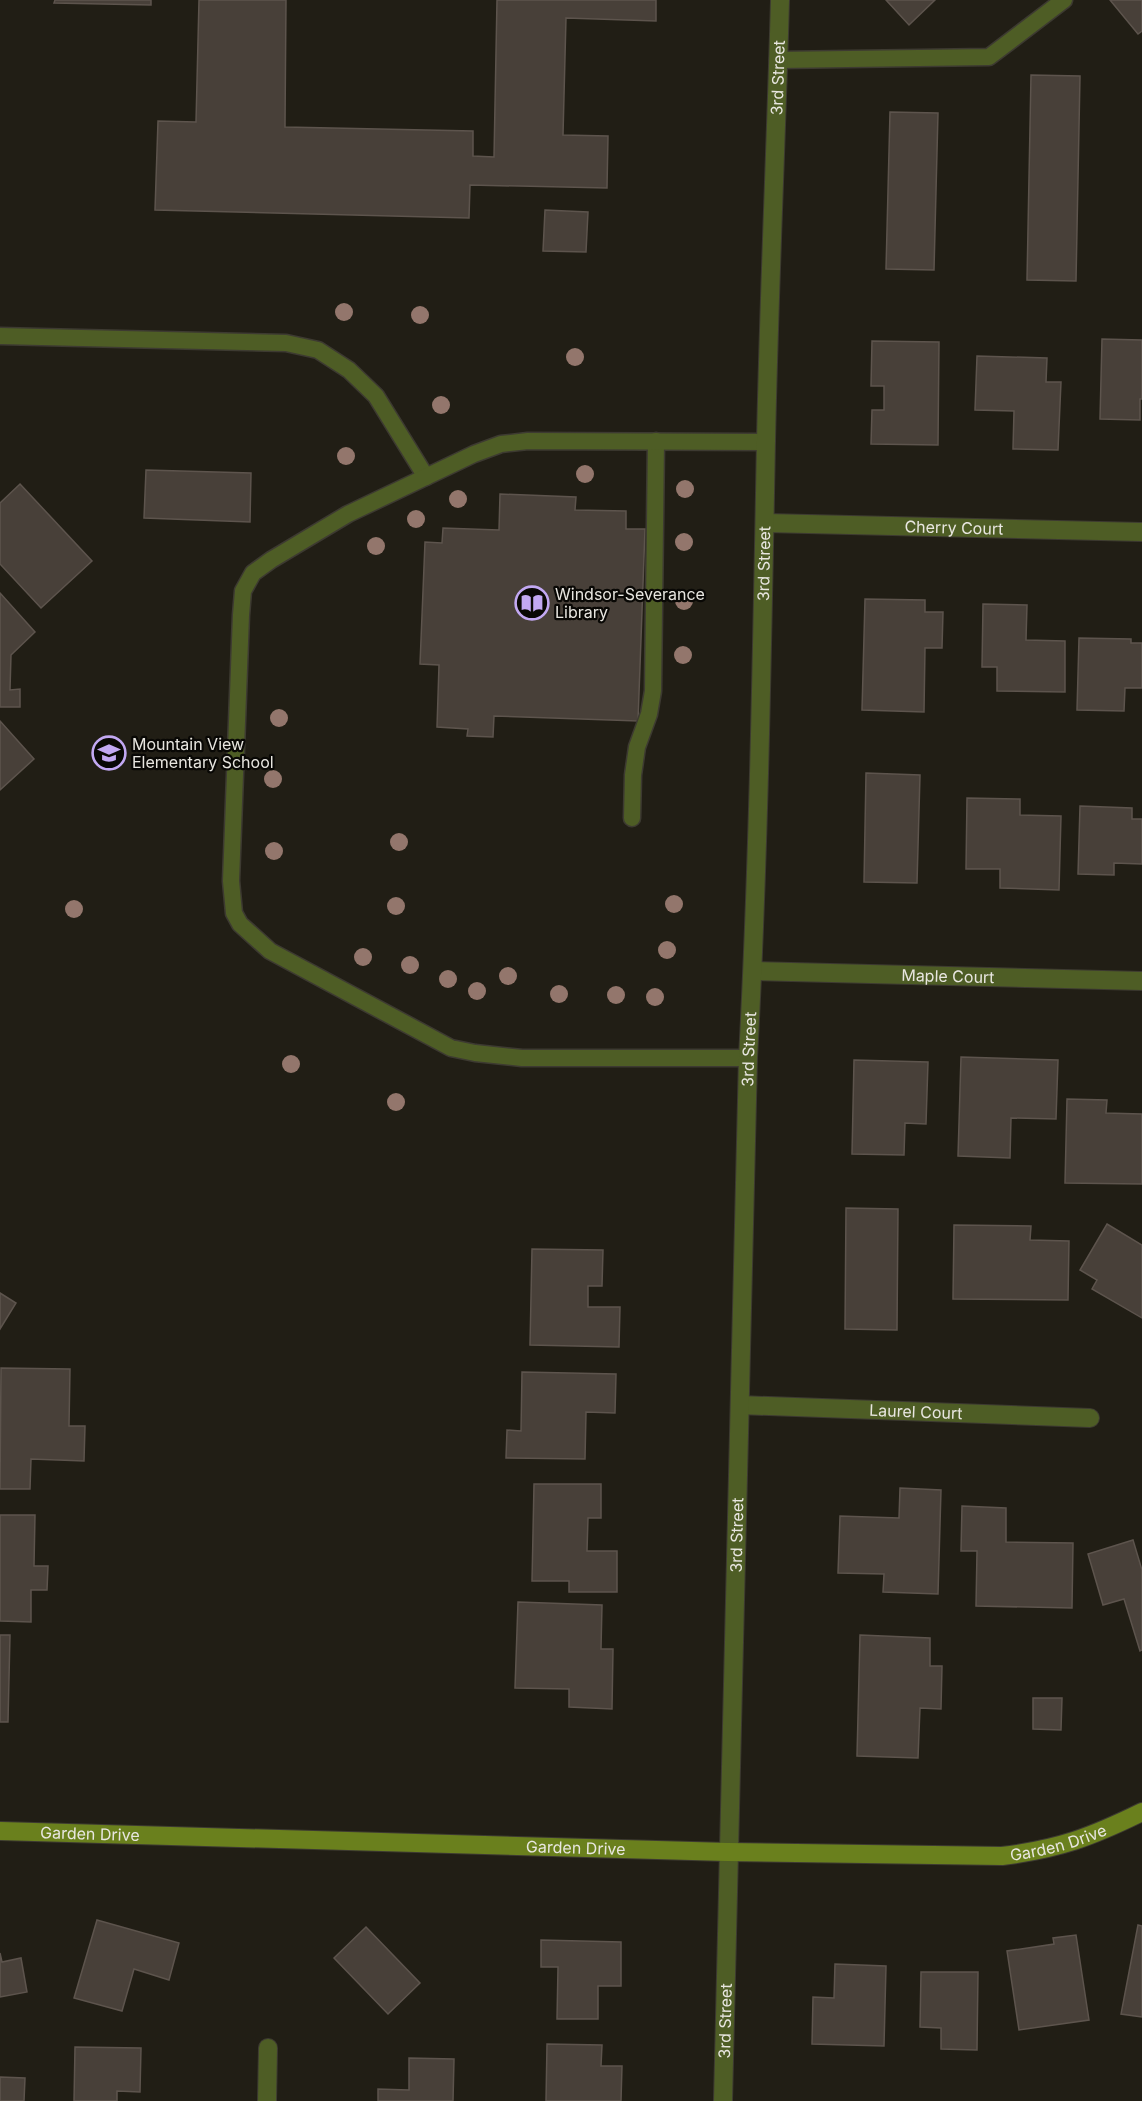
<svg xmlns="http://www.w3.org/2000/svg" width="1142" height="2101" font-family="Inter,sans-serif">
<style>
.building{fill:#484039;stroke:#5d544d;stroke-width:1.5}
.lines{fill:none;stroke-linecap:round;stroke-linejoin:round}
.lane-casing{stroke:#3d3a31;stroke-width:19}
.street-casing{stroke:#3d3a31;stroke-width:20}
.secondary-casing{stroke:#3d3a31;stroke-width:20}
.lane{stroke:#4e5d25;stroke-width:16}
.street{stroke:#4e5d25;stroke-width:18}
.secondary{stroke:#6a801d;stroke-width:18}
.tree{fill:#93766c}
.labels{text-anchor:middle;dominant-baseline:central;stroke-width:4.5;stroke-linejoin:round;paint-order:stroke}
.street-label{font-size:16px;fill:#e8e6e0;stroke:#090805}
.poi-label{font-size:16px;fill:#e8e6e0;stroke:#090805;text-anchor:start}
</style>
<rect width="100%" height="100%" fill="#211e15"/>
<g class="building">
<path d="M55 0H151V5L54 3Z"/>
<path d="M199 0H286L285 127 473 131V156L494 157 497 0H656V21L566 18 563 135 608 136 607 188 470 185 469 218 155 210 158 121 196 122Z"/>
<path d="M886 0H935L909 25Z"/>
<path d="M1110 0H1142V31L1138 34Z"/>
<path d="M1031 75 1080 76 1076 281 1027 280Z"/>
<path d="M890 112 938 113 934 270 886 269Z"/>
<path d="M545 210 588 212 586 252 543 251Z"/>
<path d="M1102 339 1142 340V399H1140V420L1100 419Z"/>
<path d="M872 341 939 342 938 445 871 444 872 410H884V386H871Z"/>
<path d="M977 356 1047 358 1046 382H1061L1058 450 1013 449 1014 411 975 410Z"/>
<path d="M146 470 251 473 250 522 144 518Z"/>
<path d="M20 484 92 561 41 608 0 564V503Z"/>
<path d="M500 494 576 497 575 510 626 511V529H645L638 721 494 716 493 737 467 736 468 729 437 727 439 665 420 664 425 542 442 543 443 528 499 530Z"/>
<path d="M0 593 35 632 11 655 10 690 20 689V707H0Z"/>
<path d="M865 599 925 600V612H943L942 648H925L924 712 862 710Z"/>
<path d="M983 604 1027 605 1026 640 1065 641V692L997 691V667H982Z"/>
<path d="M1079 638 1131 639V643H1142V688H1125L1124 711 1077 710Z"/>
<path d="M0 721 34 759 0 790Z"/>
<path d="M866 773 920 775 917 883 864 882Z"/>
<path d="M967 798 1020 799V815L1061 816 1059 890 1000 888V869H966Z"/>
<path d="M1080 806 1132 808V819H1142V864L1114 863V875L1078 874Z"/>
<path d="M961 1057 1058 1060 1056 1119 1011 1118 1010 1158 958 1156Z"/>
<path d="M854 1060 928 1062 926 1124 905 1123 904 1155 852 1154Z"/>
<path d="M1067 1099 1107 1100 1106 1113 1142 1114V1184L1065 1183Z"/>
<path d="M846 1208 898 1209 897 1330 845 1329Z"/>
<path d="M1107 1224 1142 1245V1318L1092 1289 1097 1280 1080 1270Z"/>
<path d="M954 1225 1031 1226 1030 1240 1069 1241 1068 1300 953 1299Z"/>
<path d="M532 1249 603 1250 602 1286H588V1307H620L619 1347 530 1345Z"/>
<path d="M0 1293 16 1303 0 1329Z"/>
<path d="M1 1368 70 1369 69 1426H85L84 1461 31 1459 30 1489H0Z"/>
<path d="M522 1372 616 1374 615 1413 586 1412 585 1459 506 1458 507 1430 521 1431Z"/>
<path d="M534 1484H601V1518H588L587 1551H617V1592H569V1581H532Z"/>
<path d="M900 1488 941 1490 938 1594 883 1592 884 1574 838 1573 840 1516 899 1518Z"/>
<path d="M962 1506 1006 1508V1542L1073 1543 1072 1608 976 1606 977 1551H961Z"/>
<path d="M0 1515H35L34 1566H48L47 1590H31V1622L0 1621Z"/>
<path d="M1133 1540 1142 1570V1650L1140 1651 1124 1599 1103 1605 1088 1554Z"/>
<path d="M518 1602 602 1605 601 1649H613L612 1709 569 1707V1689L515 1688Z"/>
<path d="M0 1635H10L8 1722H0Z"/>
<path d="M860 1635 930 1638V1666H942L941 1709 920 1708 918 1758 857 1756Z"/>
<path d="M1033 1698H1062L1061 1730 1033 1729Z"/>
<path d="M97 1920 179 1943 169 1980 134 1969 122 2011 74 1998Z"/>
<path d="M1138 1925 1142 1926V2017L1121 2014Z"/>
<path d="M366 1927 420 1983 388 2014 334 1958Z"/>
<path d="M1076 1935 1089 2020 1019 2030 1007 1951 1054 1944 1053 1938Z"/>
<path d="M541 1940 621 1942V1986H598V2019H557L558 1967H541Z"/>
<path d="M0 1953 2 1962 21 1958 27 1992 0 1997Z"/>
<path d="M835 1964 886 1966 884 2046 812 2044 813 1997 834 1998Z"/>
<path d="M921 1972H978L977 2050 941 2049V2028L920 2027Z"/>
<path d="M547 2044 602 2045 601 2066H622L621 2101H546Z"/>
<path d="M75 2047 141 2048 140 2092 117 2091V2101H74Z"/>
<path d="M409 2058 454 2059 453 2101H378V2089L409 2090Z"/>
<path d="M0 2077 25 2078 24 2101H0Z"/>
</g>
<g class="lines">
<defs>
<g id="lane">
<path d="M778 60 989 57 1064 0"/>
<path d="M0 336 286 343 318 350 349 370 376 396 426 477"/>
<path d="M632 818 633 775 637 747 649 714 653 691 656 441"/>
<path d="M748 1058H522L475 1053 451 1048 270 951 240 924 234 913 231 881 241 615 243 591 253 573 271 560 348 514 474 454 501 444 528 441 766 442"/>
</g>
<g id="street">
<path id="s1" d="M766 523 1142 532"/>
<path id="s2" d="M753 971 1142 981"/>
<path id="s3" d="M740 1405 1090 1418"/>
<path d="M267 2101 268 2048"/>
<path id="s4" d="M723 2101 748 1058C759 853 762 647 766 441 769 294 776 147 780 0"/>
</g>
<g id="secondary">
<path id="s5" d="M0 1831 727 1852 1002 1856C1059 1849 1091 1837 1142 1812"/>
</g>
</defs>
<use href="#lane" class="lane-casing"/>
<use href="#street" class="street-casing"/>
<use href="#secondary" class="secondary-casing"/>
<use href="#lane" class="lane"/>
<use href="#street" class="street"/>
<use href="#secondary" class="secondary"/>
</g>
<g class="tree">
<circle cx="344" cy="312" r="9"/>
<circle cx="420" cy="315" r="9"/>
<circle cx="575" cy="357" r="9"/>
<circle cx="441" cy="405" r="9"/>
<circle cx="346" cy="456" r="9"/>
<circle cx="585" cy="474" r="9"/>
<circle cx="685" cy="489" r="9"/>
<circle cx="458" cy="499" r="9"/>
<circle cx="416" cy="519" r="9"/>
<circle cx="684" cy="542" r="9"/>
<circle cx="376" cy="546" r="9"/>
<circle cx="684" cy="601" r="9"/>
<circle cx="683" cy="655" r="9"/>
<circle cx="279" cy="718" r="9"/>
<circle cx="273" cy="779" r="9"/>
<circle cx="399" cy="842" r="9"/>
<circle cx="274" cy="851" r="9"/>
<circle cx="674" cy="904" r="9"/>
<circle cx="396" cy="906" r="9"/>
<circle cx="74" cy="909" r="9"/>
<circle cx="667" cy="950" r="9"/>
<circle cx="363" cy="957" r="9"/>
<circle cx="410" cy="965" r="9"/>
<circle cx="508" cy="976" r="9"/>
<circle cx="448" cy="979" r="9"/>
<circle cx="477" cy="991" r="9"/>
<circle cx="559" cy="994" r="9"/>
<circle cx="616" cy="995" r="9"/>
<circle cx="655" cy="997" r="9"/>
<circle cx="291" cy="1064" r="9"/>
<circle cx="396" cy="1102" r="9"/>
</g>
<defs>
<symbol id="library-ring" viewBox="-11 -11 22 22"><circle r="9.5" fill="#090805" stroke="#c2a8f2" stroke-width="1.5"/><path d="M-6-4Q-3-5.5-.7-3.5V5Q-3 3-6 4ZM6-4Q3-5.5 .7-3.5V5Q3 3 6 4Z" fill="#c2a8f2"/></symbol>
<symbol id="school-ring" viewBox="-11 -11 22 22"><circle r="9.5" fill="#090805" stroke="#c2a8f2" stroke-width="1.5"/><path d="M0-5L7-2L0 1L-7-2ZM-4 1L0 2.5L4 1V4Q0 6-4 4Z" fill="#c2a8f2"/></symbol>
</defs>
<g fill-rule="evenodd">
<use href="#library-ring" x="513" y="584" width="38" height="38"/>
<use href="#school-ring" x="90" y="734" width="38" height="38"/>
</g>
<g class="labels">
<g class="street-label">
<text stroke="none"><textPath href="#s4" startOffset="2024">3rd Street</textPath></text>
<text stroke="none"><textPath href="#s1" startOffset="188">Cherry Court</textPath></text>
<text stroke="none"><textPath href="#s4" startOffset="1538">3rd Street</textPath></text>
<text stroke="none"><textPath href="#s2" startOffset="195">Maple Court</textPath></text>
<text stroke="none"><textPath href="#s4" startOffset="1052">3rd Street</textPath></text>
<text stroke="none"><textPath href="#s3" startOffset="176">Laurel Court</textPath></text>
<text stroke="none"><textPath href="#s4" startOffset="566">3rd Street</textPath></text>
<text stroke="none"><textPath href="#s5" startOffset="90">Garden Drive</textPath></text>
<text stroke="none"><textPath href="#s5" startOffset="1060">Garden Drive</textPath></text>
<text stroke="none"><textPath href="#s5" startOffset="576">Garden Drive</textPath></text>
<text stroke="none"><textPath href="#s4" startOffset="80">3rd Street</textPath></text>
</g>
<g class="poi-label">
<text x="555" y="594">Windsor-Severance<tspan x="555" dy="18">Library</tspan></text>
<text x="132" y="744">Mountain View<tspan x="132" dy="18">Elementary School</tspan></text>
</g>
</g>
</svg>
